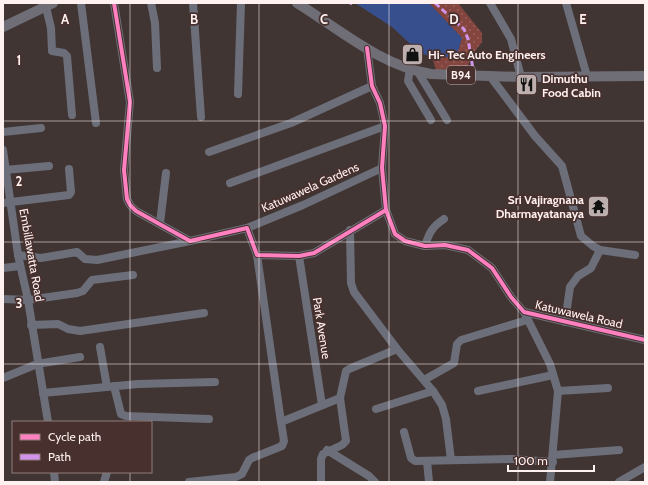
<svg xmlns="http://www.w3.org/2000/svg" width="648" height="485" font-family="Cabin,sans-serif">
<style>
.park{fill:url(#park-dots)}
.water{fill:#374f8d}
.lines{fill:none;stroke-linecap:round;stroke-linejoin:round}
.minor{stroke:#6c6f7a;stroke-width:8}
.major{stroke:#6f6e77;stroke-width:10}
.quiet{stroke:#d193ec;stroke-width:3;stroke-dasharray:6 3;stroke-linecap:butt}
.cycleway-casing{stroke:#47302d;stroke-width:6}
.cycleway{stroke:#ff80c0;stroke-width:4}
.grid{fill:none;stroke:#fef1f0;stroke-width:1;stroke-opacity:0.55}
.labels{text-anchor:middle;dominant-baseline:central;stroke-width:3.5;stroke-linejoin:round;paint-order:stroke}
.shield{fill:#47302d;stroke:#c7b7b6;stroke-width:1}
.shield-label{font-size:11px;font-weight:bold;fill:#fef1f0}
.poi-label{font-size:12px;font-weight:bold;fill:#fef1f0;stroke:#47302d;text-anchor:start}
.street-label{font-size:12px;fill:#fef1f0;stroke:#47302d}
.grid-label{font-size:13px;text-anchor:middle;font-weight:bold;fill:#fef1f0;stroke:#47302d;stroke-width:3.5;stroke-linejoin:round;paint-order:stroke}
</style>
<defs>
<pattern id="park-dots" width="8" height="8" patternUnits="userSpaceOnUse"><rect width="8" height="8" fill="#84453f"/><path d="M2 2h.1M6 6h.1" fill="none" stroke="#96605b" stroke-width="1.8" stroke-linecap="round"/></pattern>
</defs>
<rect width="100%" height="100%" fill="#413533"/>
<path class="park" d="M429 3H458L482 33V42L472 55 467 68 436 70 432 57H452L462 38Z"/>
<path class="water" d="M355 3H429L462 38 457 55 452 57H432L420 53 392 27Z"/>
<g class="lines">
<g class="minor">
<path d="M81 3 96 123"/>
<path d="M114 3 130 102 124 170 127 199 130 205 136 211 190 241 247 228 257 255 299 256 314 253 386 210"/>
<path d="M151 3 155 23 157 68"/>
<path d="M193 3 201 117"/>
<path d="M490 3 511 39 521 77"/>
<path d="M566 3 587 76"/>
<path d="M46 7 51 28 52 51 64 53 67 56 72 115"/>
<path d="M367 48 372 86 380 103 385 126 382 168 386 210 395 234 405 241 425 246 445 245 468 250 492 268 511 297 524 312 645 340"/>
<path d="M410 69 408 81 431 120"/>
<path d="M418 72 447 120"/>
<path d="M490 76 535 136 562 166 581 236 593 246 600 250 635 255"/>
<path d="M238 94 241 3"/>
<path d="M3 132 41 128"/>
<path d="M3 150 18 255 28 300 48 422"/>
<path d="M209 152 291 123 372 86"/>
<path d="M5 170 49 166"/>
<path d="M230 183 385 126"/>
<path d="M3 203 69 195 71 192 69 169"/>
<path d="M160 223 166 173"/>
<path d="M247 228 303 205 382 168"/>
<path d="M350 230 351 283 354 292 397 349 433 391 442 405 446 419 451 460"/>
<path d="M425 246C429 233 432 227 444 219"/>
<path d="M18 255 41 258 77 252 85 259 97 260 190 241"/>
<path d="M257 255 281 422 340 398 346 371 349 369 397 349"/>
<path d="M299 256 322 405"/>
<path d="M3 268 20 266"/>
<path d="M3 299 28 300 77 293 83 291 92 280 133 275"/>
<path d="M524 312 550 364 558 391 550 482"/>
<path d="M565 322 570 287 578 276 591 268 600 250"/>
<path d="M31 325 58 324 68 329 80 331 204 313"/>
<path d="M100 347 107 387"/>
<path d="M3 378 37 364 80 357"/>
<path d="M424 380 454 363 457 344 461 340 527 320"/>
<path d="M114 386 121 414 126 416 209 419"/>
<path d="M478 391 553 375"/>
<path d="M558 391 608 388"/>
<path d="M43 393 138 384 215 382"/>
<path d="M376 409 433 391"/>
<path d="M404 432 411 458 415 461 512 459 553 462"/>
<path d="M327 450 369 476 375 482"/>
<path d="M553 455 619 450"/>
<path d="M427 461 429 482"/>
<path d="M54 472 55 482"/>
<path d="M104 482 107 472"/>
<path d="M189 482 236 477 242 474 249 460 252 458 282 446 284 441 281 422"/>
<path d="M321 482V459L323 454 342 445 346 441 340 398"/>
<path d="M619 482 645 467"/>
</g>
<g class="major">
<path d="M297 3C339 29 381 66 431 74L521 77 645 76"/>
<path d="M3 27 53 3"/>
</g>
<g class="quiet">
<path d="M350 3 352 4"/>
<path d="M435 3 464 29 468 39 474 75"/>
</g>
<defs>
<g id="cycleway">
<path d="M114 3 130 102 124 170 127 199 130 205 136 211 190 241 247 228 257 255 299 256 314 253 386 210"/>
<path d="M367 48 372 86 380 103 385 126 382 168 386 210 395 234 405 241 425 246 445 245 468 250 492 268 511 297 524 312 645 340"/>
</g>
</defs>
<use href="#cycleway" class="cycleway-casing"/>
<use href="#cycleway" class="cycleway"/>
</g>
<path class="grid" d="M130 3V422M259 3V482M389 3V482M518 3V482M3 121H645M3 242H645M3 364H645M130 472V482"/>
<defs>
<symbol id="shop-square" viewBox="-11 -11 22 22"><rect x="-9" y="-9" width="18" height="18" rx="4" fill="#bcafae" stroke="#47302d"/><path d="M-5-2.5h2.3a2.7 3.5 0 0 1 5.4 0H5L5.5 6h-11ZM-1.5-2.5h3a1.5 2.3 0 0 0-3 0Z" fill="#111"/></symbol>
<symbol id="restaurant-square" viewBox="-11 -11 22 22"><rect x="-9" y="-9" width="18" height="18" rx="4" fill="#bcafae" stroke="#47302d"/><path d="M-5-6h1v4h1v-4h1v4h1v-4h1v5L-1.5 .5V6h-2V.5L-5-1ZM5-6V6H3V1.5H1.5Q1.5-4 5-6Z" fill="#111"/></symbol>
<symbol id="temple-square" viewBox="-11 -11 22 22"><rect x="-9" y="-9" width="18" height="18" rx="4" fill="#bcafae" stroke="#47302d"/><path d="M0-6L5-2H3V0L6.5 2.5H4V6H1.5V3h-3V6H-4V2.5H-6.5L-3 0V-2H-5Z" fill="#111"/></symbol>
</defs>
<g fill-rule="evenodd">
<use href="#shop-square" x="400" y="42" width="25" height="25"/>
<use href="#restaurant-square" x="514" y="72" width="25" height="25"/>
<use href="#temple-square" x="586" y="194" width="25" height="25"/>
</g>
<g class="labels">
<rect class="shield" x="447" y="66" width="28" height="18" rx="3"/>
<g class="shield-label">
<text x="461" y="75">B94</text>
</g>
<g class="poi-label">
<text x="428" y="54">Hi- Tec Auto Engineers</text>
<text x="542" y="78">Dimuthu<tspan x="542" dy="14">Food Cabin</tspan></text>
<text x="584" y="199" text-anchor="end">Sri Vajiragnana<tspan x="584" dy="14">Dharmayatanaya</tspan></text>
</g>
<g class="street-label">
<text transform="translate(310 187) rotate(-24)">Katuwawela Gardens</text>
<text transform="translate(32 255) rotate(80)">Embillawatta Road</text>
<text transform="translate(579 314) rotate(13)">Katuwawela Road</text>
<text transform="translate(322 328) rotate(81)">Park Avenue</text>
</g>
</g>
<g class="grid-label">
<text x="65" y="24">A</text>
<text x="194" y="24">B</text>
<text x="324" y="24">C</text>
<text x="454" y="24">D</text>
<text x="583" y="24">E</text>
<text x="19" y="65">1</text>
<text x="19" y="186">2</text>
<text x="19" y="308">3</text>
</g>
<rect width="648" height="485" fill="none" stroke="#fef1f0" stroke-width="8"/>
<rect x="12" y="421" width="140" height="52" fill="#47302d" stroke="#907d7b"/>
<rect x="20" y="434" width="20" height="6" fill="#ff80c0" stroke="#907d7b"/>
<text x="48" y="441" font-size="12" fill="#fef1f0">Cycle path</text>
<rect x="20" y="454" width="20" height="6" fill="#d193ec" stroke="#907d7b"/>
<text x="48" y="461" font-size="12" fill="#fef1f0">Path</text>
<path d="M508 465v6h86v-6" fill="none" stroke="#fef1f0" stroke-width="2"/>
<text x="514" y="465" font-size="12" fill="#fef1f0" stroke="#47302d" stroke-width="3" paint-order="stroke">100 m</text>
</svg>
